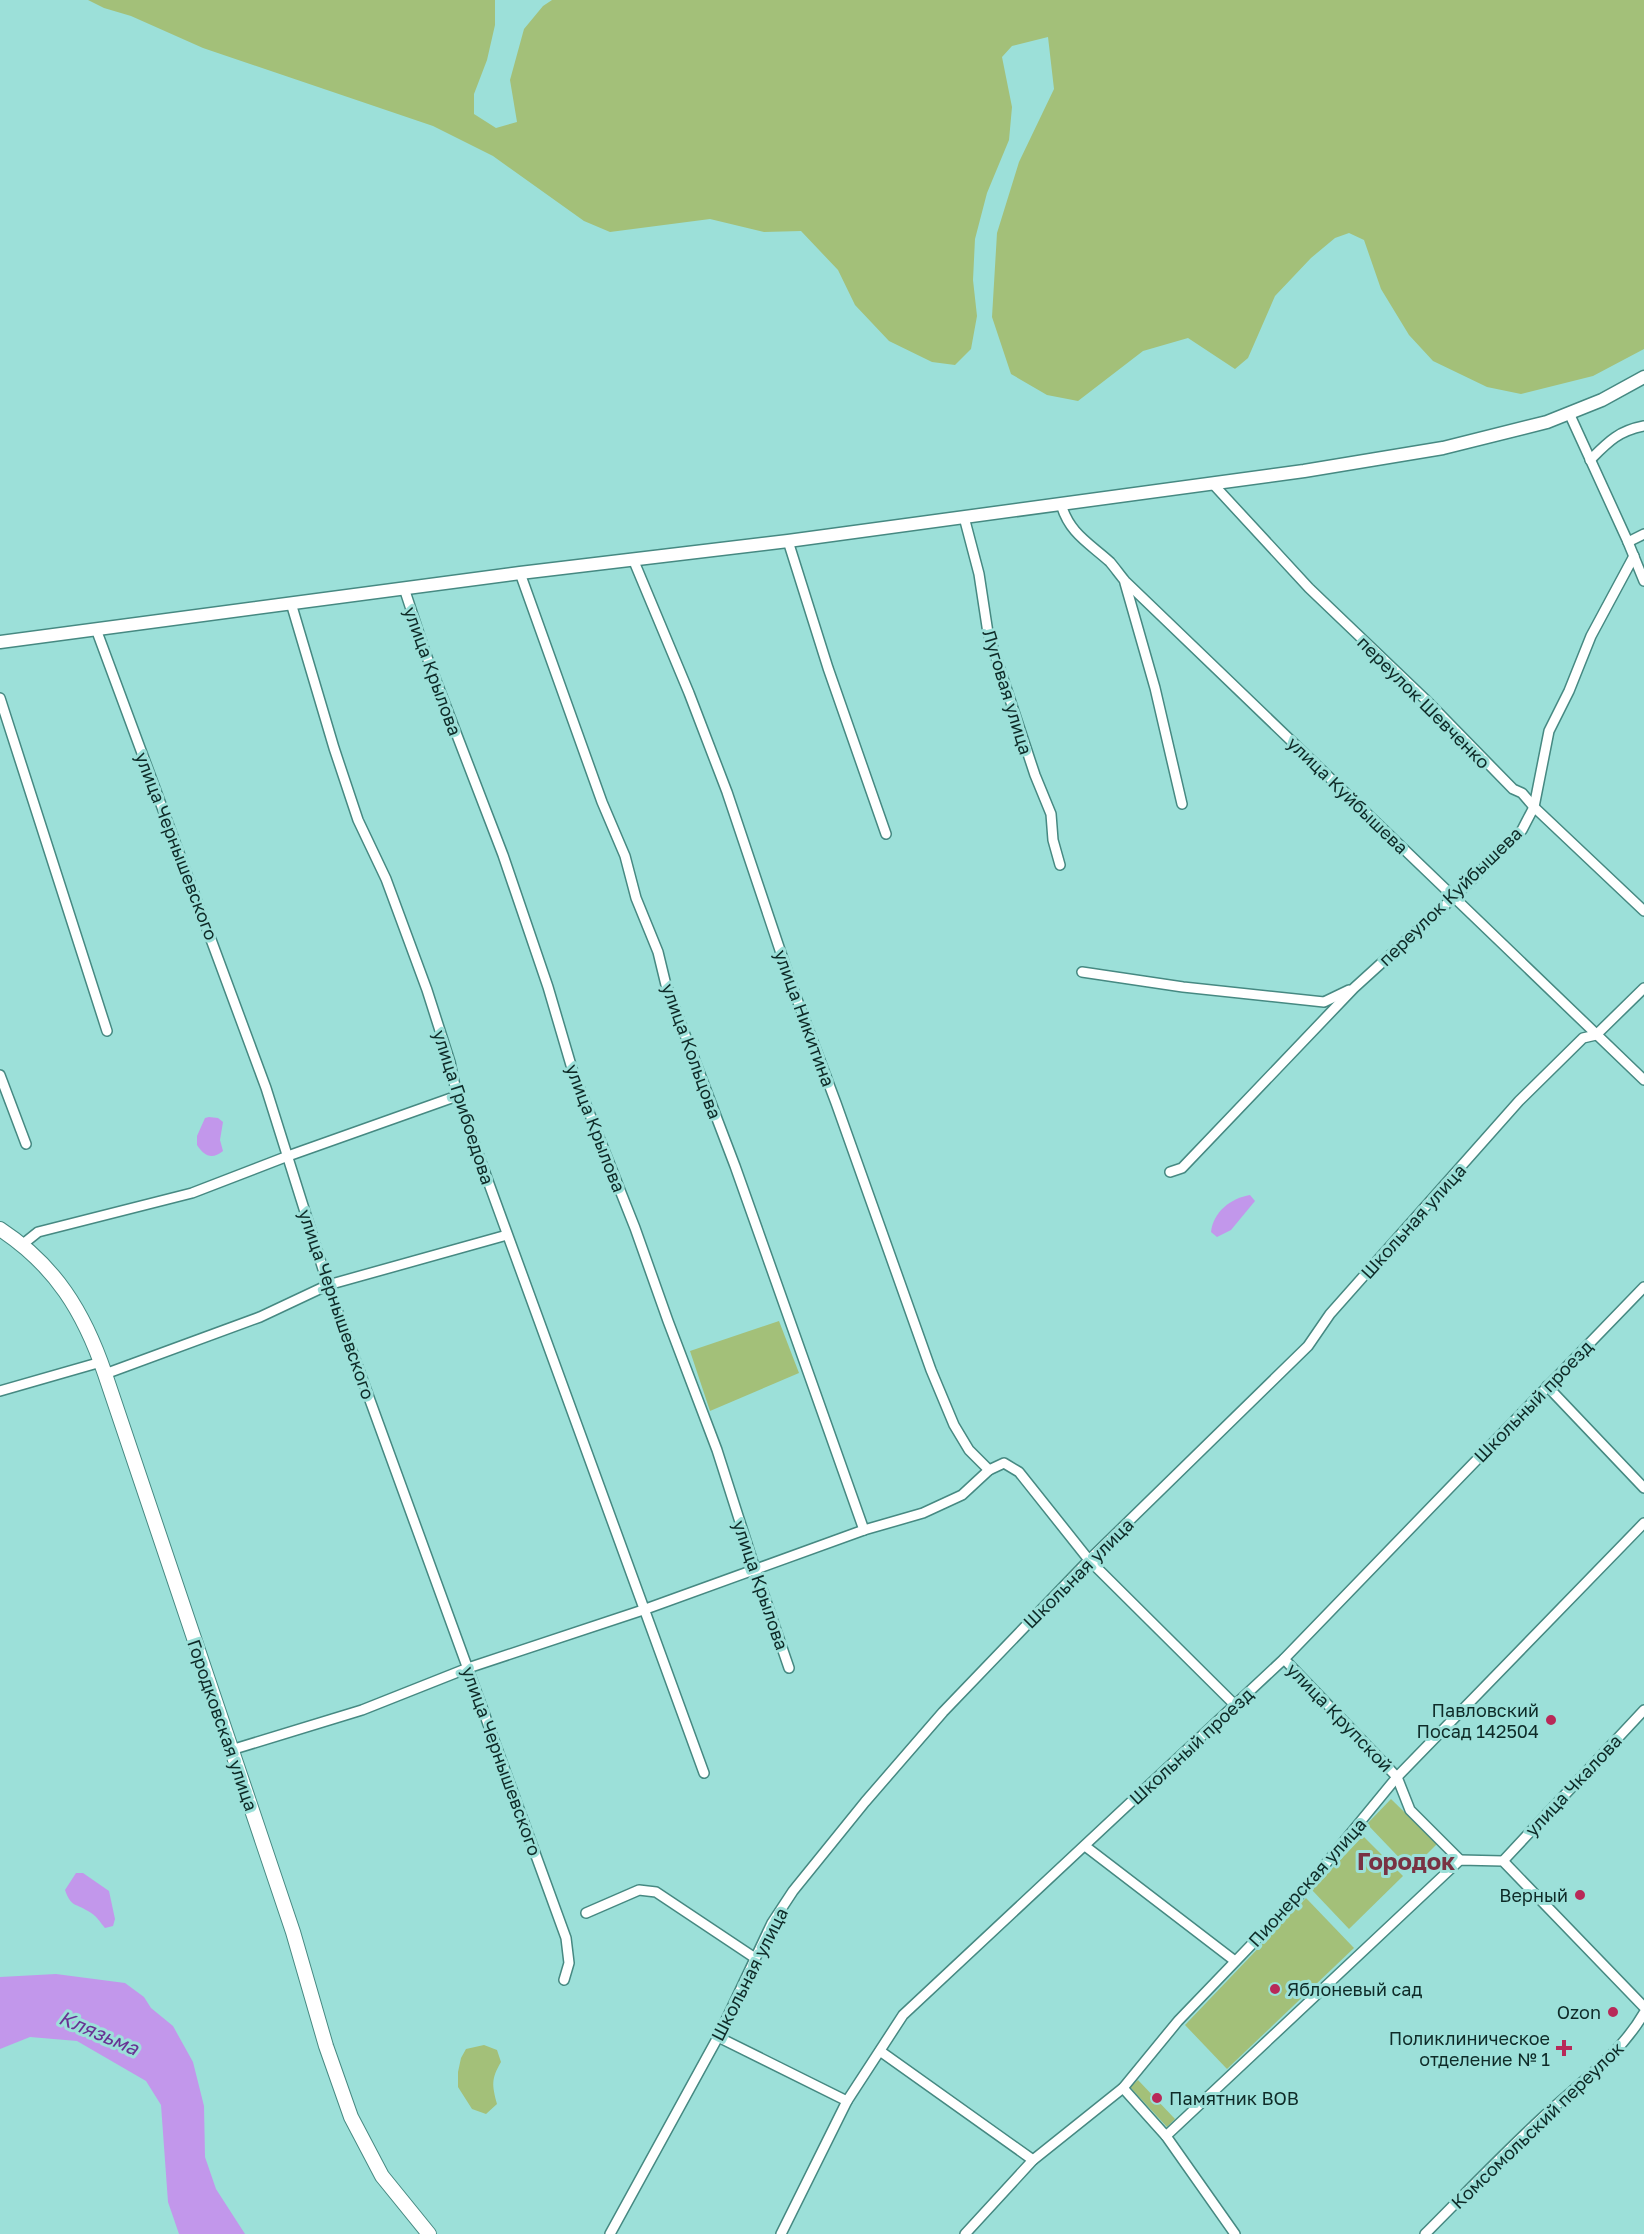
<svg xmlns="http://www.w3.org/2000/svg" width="1644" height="2234" font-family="'Golos Text',sans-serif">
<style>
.green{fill:#a3c079}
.water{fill:#c297eb}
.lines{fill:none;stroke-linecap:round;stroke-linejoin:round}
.minor-casing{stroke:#468982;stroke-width:12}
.tertiary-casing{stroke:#468982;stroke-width:15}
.secondary-casing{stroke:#468982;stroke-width:16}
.minor{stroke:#fff;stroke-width:9}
.tertiary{stroke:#fff;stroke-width:12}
.secondary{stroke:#fff;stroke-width:14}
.poi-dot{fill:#b82958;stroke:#9ce0d9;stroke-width:2}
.labels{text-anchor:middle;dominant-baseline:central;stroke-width:6;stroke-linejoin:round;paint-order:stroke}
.street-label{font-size:18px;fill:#0e2b28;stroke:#9ce0d9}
.poi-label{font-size:18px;fill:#0e2b28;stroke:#9ce0d9;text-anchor:end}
.water-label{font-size:20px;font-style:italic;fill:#683293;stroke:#9ce0d9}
.district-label{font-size:24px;font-weight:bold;fill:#793243;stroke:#9ce0d9}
</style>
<rect width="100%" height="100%" fill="#9ce0d9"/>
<g class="green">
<path d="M88 0H495V25L487 60 474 94V114L496 128 517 122 510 80 524 29 543 6 552 0H1644V349L1593 376 1521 394 1487 387 1433 361 1409 335 1381 289 1364 240 1349 233 1335 238 1311 258 1275 296 1248 358 1235 369 1188 338 1143 351 1078 401 1047 395 1011 374 992 317 997 233 1019 162 1054 89 1048 37 1012 46 1002 57 1012 107 1009 140 987 193 975 239 973 280 977 316 971 349 955 365 932 362 889 341 855 305 838 270 801 231 764 232 710 219 610 232 584 221 493 156 433 126 203 48 131 16 104 8Z"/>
<path d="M779 1321 799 1373 710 1411 690 1351Z"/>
<path d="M1391 1799 1437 1844 1411 1870 1367 1824Z"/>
<path d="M1363 1836 1403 1876 1349 1929 1312 1890Z"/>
<path d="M1306 1898 1354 1948 1227 2069 1185 2025Z"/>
<path d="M484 2045 497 2050 501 2062C491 2079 492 2085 497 2104L486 2114 472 2109 458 2087V2072L461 2058 466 2049Z"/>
<path d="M1138 2080 1175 2119 1167 2127 1130 2087Z"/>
</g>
<g class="water">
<path d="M209 1117 218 1118 223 1122 220 1140 223 1151C212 1160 204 1156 197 1145V1136L205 1118Z"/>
<path d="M1250 1195 1255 1201 1231 1230 1217 1237 1211 1232C1213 1212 1231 1198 1250 1195Z"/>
<path d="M76 1873H83L109 1891 115 1919 113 1926 105 1928C100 1922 96 1915 88 1911 75 1903 71 1907 65 1890Z"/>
<path d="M56 1974 125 1983 144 1997 151 2008 173 2026 193 2062 204 2106 205 2157 216 2189 245 2234H179L168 2202 161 2105 146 2081 77 2041 30 2037 0 2049V1977Z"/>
</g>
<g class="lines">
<defs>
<g id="minor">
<path d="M1569 413 1628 542 1644 581"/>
<path d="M1590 460C1608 442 1618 431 1644 426"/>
<path d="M1213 484 1309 588 1425 699 1513 789 1522 793 1534 807 1644 911"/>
<path d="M1061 504C1069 533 1089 543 1110 562 1115 568 1120 575 1125 581L1644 1080"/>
<path d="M964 517 979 574 988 633 1035 775 1051 814 1053 840 1060 865"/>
<path d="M788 541 828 668 886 834"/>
<path d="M1628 542 1644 534"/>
<path d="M633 559 689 693 727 792 792 986 836 1103 931 1370 954 1425 969 1450 989 1470"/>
<path d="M520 573 602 802 625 856 636 898 658 952 666 985 735 1166 864 1530"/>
<path d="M1125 583 1155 688 1182 804"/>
<path d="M404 588 425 652 503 855 548 987 573 1072 635 1228 668 1321 717 1450 755 1569 789 1668"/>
<path d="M291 603 334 748 358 820 386 879 427 990 450 1062 457 1096 704 1773"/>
<path d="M96 629 266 1088 328 1285 566 1938 569 1963 564 1980"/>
<path d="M0 698 107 1031"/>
<path d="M1082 972 1183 987 1324 1002 1349 990"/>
<path d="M0 1075 26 1144"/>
<path d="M1170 1172 1182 1168 1354 988 1453 898 1522 830 1534 807 1549 731 1569 691 1591 636 1634 556"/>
<path d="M23 1244 38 1232 192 1193 288 1156 457 1096"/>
<path d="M105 1374 260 1317 328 1285 507 1235"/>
<path d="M1547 1386 1644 1488"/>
<path d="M0 1391 101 1362"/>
<path d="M1284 1659 1397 1777 1410 1810 1460 1860"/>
<path d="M231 1750 362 1710 468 1668 643 1610 864 1530 923 1513 962 1495 989 1470 1004 1463 1019 1472 1089 1560 1235 1705"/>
<path d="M1085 1846 1235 1961"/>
<path d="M1503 1861 1644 1710"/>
<path d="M586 1913 639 1890 656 1892 755 1958"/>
<path d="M718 2037 847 2101"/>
<path d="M880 2051 1033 2160"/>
<path d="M1123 2088 1166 2136 1235 2234"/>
<path d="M1166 2136 1460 1860 1503 1861 1644 2007"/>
<path d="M610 2234 718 2037 772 1923 793 1891 865 1802 943 1712 1089 1560 1308 1346 1330 1314 1519 1101 1583 1038 1596 1035 1644 988"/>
<path d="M781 2234 847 2101 903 2015 1284 1659 1644 1287"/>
<path d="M965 2234 1033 2160 1123 2088 1178 2021 1305 1889 1397 1777 1644 1523"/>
<path d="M1425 2234C1464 2195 1502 2155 1542 2118 1577 2085 1620 2055 1644 2013"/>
</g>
<path id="tertiary" d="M0 642 520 573 788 541 1304 471 1443 448 1547 422 1602 400 1644 377"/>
<path id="secondary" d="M0 1229C55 1265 84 1312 105 1374L293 1932 326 2046 351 2117 382 2176 429 2234"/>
</defs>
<use href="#minor" class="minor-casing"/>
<use href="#tertiary" class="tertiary-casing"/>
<use href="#secondary" class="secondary-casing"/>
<use href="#minor" class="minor"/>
<use href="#tertiary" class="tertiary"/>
<use href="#secondary" class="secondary"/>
</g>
<g class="poi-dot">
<circle cx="1551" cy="1720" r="6"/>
<circle cx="1580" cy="1895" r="6"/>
<circle cx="1275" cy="1989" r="6"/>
<circle cx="1613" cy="2012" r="6"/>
<path d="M1561 2039h6v6h6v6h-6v6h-6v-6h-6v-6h6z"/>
<circle cx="1157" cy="2098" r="6"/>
</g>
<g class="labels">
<g class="street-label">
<text transform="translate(433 671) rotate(70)">улица Крылова</text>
<text transform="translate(1008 692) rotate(73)">Луговая улица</text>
<text transform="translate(1424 702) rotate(45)">переулок Шевченко</text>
<text transform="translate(1348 795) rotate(44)">улица Куйбышева</text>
<text transform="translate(177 846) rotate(69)">улица Чернышевского</text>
<text transform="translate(1450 896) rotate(-44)">переулок Куйбышева</text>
<text transform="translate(805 1018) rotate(70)">улица Никитина</text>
<text transform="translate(692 1051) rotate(70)">улица Кольцова</text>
<text transform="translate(464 1107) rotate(72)">улица Грибоедова</text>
<text transform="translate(596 1128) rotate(69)">улица Крылова</text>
<text transform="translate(1413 1221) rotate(-48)">Школьная улица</text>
<text transform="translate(337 1304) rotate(71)">улица Чернышевского</text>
<text transform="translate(1533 1401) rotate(-46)">Школьный проезд</text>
<text transform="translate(1078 1573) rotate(-45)">Школьная улица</text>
<text transform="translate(761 1585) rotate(71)">улица Крылова</text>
<text transform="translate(1340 1717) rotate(46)">улица Крупской</text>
<text transform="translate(223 1725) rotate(71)">Городковская улица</text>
<text transform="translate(1191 1746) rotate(-43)">Школьный проезд</text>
<text transform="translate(502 1761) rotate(70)">улица Чернышевского</text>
<text transform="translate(1573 1785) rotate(-47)">улица Чкалова</text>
<text transform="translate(1307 1882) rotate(-48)">Пионерская улица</text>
<text transform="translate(749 1974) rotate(-63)">Школьная улица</text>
<text transform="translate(1537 2125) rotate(-44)">Комсомольский переулок</text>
</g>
<g class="poi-label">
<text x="1539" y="1710">Павловский<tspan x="1539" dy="21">Посад 142504</tspan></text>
<text x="1568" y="1895">Верный</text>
<text x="1287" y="1989" text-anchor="start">Яблоневый сад</text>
<text x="1601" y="2012">Ozon</text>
<text x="1550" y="2038">Поликлиническое<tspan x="1550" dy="21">отделение № 1</tspan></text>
<text x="1169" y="2098" text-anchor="start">Памятник ВОВ</text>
</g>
<g class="water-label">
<text transform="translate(99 2032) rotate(23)">Клязьма</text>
</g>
<g class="district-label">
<text x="1406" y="1860">Городок</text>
</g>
</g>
</svg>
